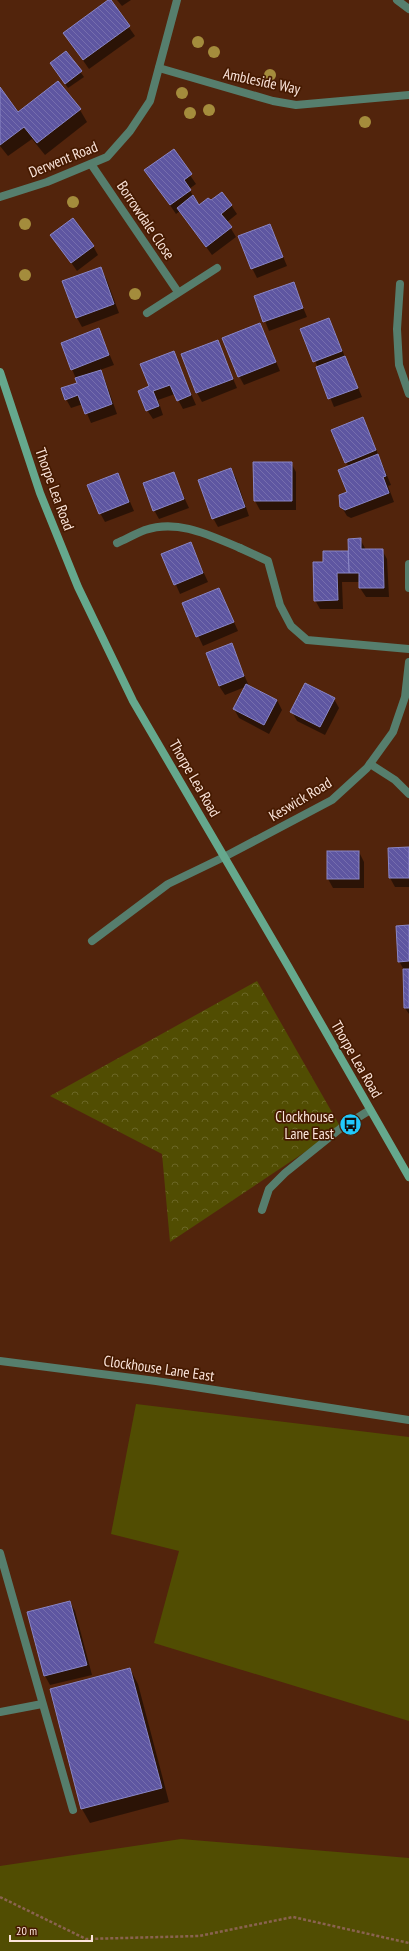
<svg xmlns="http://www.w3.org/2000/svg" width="409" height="1951" font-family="'PT Sans Narrow',sans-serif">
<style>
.grass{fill:#514d02}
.forest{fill:url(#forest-crowns)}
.shadow{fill:#0007}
.building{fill:url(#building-back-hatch);stroke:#8a86c6}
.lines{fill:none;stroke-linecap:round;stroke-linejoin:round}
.path{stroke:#8a6350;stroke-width:2.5;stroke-dasharray:3 2;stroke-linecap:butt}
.lane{stroke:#567e6d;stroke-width:8}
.street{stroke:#567e6d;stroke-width:8}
.secondary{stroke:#65a88d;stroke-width:8}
.tree{fill:#a48c3c}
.labels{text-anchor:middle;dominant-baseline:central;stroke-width:3.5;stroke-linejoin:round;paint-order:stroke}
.street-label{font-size:15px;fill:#fbe4da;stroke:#461a01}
.poi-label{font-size:15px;fill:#fbe4da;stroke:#461a01;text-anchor:end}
</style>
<defs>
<pattern id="forest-crowns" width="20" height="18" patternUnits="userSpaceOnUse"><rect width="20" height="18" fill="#514d02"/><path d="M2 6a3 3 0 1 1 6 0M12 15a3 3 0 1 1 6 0" fill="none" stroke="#6b6626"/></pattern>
<pattern id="building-back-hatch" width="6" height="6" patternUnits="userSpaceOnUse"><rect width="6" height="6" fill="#5e56a1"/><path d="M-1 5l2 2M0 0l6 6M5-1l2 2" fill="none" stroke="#766ead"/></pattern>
</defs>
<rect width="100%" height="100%" fill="#52240c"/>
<g class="grass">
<path d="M136 1404 409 1437V1721L154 1643 179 1551 111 1534Z"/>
<path d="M181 1839 409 1858V1951H0V1866Z"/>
</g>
<path class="forest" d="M257 981 341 1128 170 1242 162 1154 50 1096Z"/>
<g class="shadow">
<path d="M110 0 135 36 89 69 70 42Z"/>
<path d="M117 0H131L122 6Z"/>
<path d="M66 52 84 77 68 88 54 68Z"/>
<path d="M0 89 18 113 80 110 87 122 45 155 32 139 8 156 0 146Z"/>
<path d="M173 150 196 184 189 189 199 206 231 205 237 214 227 222 236 237 212 255 180 211 176 214 146 170Z"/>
<path d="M270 225 287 266 257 278 252 268Z"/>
<path d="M52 235 93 246 98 255 77 271Z"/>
<path d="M100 269 106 278 119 313 82 327 77 318 64 282Z"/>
<path d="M293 283 307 317 269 331 255 296Z"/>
<path d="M329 319 362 397 334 407 302 329Z"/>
<path d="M260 324 280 371 244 385 239 376Z"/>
<path d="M99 330 114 365 100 370 105 380 117 414 91 423 83 404 71 408 66 399 78 384 72 369Z"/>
<path d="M217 341 237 388 202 402 197 393Z"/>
<path d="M173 352 196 405 183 409 175 394 158 400 163 415 153 419 147 410 150 387Z"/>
<path d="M363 418 391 485 388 486 394 502 351 518 347 516 341 506 348 492 349 467 346 462Z"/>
<path d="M291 463 296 472V510H260L255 501Z"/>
<path d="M231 469 236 478 249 516 218 527 213 518Z"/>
<path d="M173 473 189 508 159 519 154 510Z"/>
<path d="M118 474 134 511 105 522 100 513Z"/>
<path d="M360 539 366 550H382L387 559 389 597H366L360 588V582H342L343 609H320L315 600 324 563V552H349Z"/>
<path d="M190 543 208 582 180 594 163 555Z"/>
<path d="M219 589 238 631 203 646 183 604Z"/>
<path d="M231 645 249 686 277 700 282 710 269 734 239 718 234 709 245 687 225 695 219 686Z"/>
<path d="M334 699 339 708 325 735 297 721 292 712Z"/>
<path d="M409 848V887H395L390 878 389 849Z"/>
<path d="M328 852H359L364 862V888H333L328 879Z"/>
<path d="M409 926V1014L405 1008 404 970 399 961Z"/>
<path d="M70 1602 75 1611 92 1675 50 1685 45 1676 28 1612Z"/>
<path d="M130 1669 138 1684 169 1802 90 1823 82 1809Z"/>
</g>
<g class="building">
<path d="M108 0H111L130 26 83 60 63 33Z"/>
<path d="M66 51 82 71 65 84 50 63Z"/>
<path d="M58 81 81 109 37 143 24 127 0 145V87L18 112Z"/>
<path d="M174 149 192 174 184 180 191 190 170 205 144 170Z"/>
<path d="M222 192 232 205 221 214 232 227 206 247 177 208 193 195 199 205 208 198 211 200Z"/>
<path d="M73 218 94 246 71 263 50 235Z"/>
<path d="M270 224 283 257 251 269 238 236Z"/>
<path d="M101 267 114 304 76 318 62 281Z"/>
<path d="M294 282 303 308 263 322 254 296Z"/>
<path d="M329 318 342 351 313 362 300 329Z"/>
<path d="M260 323 276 362 238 377 222 338Z"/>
<path d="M99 328 109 355 71 370 61 343Z"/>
<path d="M218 340 233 379 196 393 181 354Z"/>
<path d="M174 351 191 395 177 401 170 385 153 391 159 406 146 411 138 391 149 386 140 364Z"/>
<path d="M345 356 358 388 328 399 316 367Z"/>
<path d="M101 370 112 404 85 414 78 395 65 400 61 388 77 383 75 378Z"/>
<path d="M363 417 376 450 345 463 331 430Z"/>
<path d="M378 454 386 476 383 477 389 493 345 510 340 507 339 495 347 492 338 470Z"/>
<path d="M253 462H292V501H254Z"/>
<path d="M231 468 245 507 212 519 198 480Z"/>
<path d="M174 472 184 499 153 511 143 483Z"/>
<path d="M118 473 129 502 99 514 87 485Z"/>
<path d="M361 538V549H383L384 588H359V573H349L348 539Z"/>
<path d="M191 542 203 573 174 585 161 554Z"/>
<path d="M323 551H348L349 573H337L338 600 314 601 313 562H323Z"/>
<path d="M219 588 234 622 196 637 182 603Z"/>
<path d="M232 643 244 676 219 686 206 653Z"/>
<path d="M305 683 335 698 320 727 290 712Z"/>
<path d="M246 684 277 700 264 725 233 709Z"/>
<path d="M409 847V878H389L388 848Z"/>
<rect x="327" y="851" width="32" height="28"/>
<path d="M409 925V961L398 962 396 926Z"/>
<path d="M403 969H409V1008H404Z"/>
<path d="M70 1601 87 1665 44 1676 27 1612Z"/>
<path d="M130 1668 162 1788 81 1809 50 1689Z"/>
</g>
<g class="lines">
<path class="path" d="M0 1897 86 1939 199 1936 293 1917 409 1943"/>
<g class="lane">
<path d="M117 543C126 539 135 534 145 530 178 519 209 535 240 548"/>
<path d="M92 941 168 884 224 857"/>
<path d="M262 1210 269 1189 285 1173 341 1128 370 1110"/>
<path d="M0 1553 73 1810"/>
<path d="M0 1712 42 1704"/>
</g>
<g class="street">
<path d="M397 0 409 9"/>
<path d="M159 68 273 101 296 105 409 95"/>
<path d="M91 164 178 292"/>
<path d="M0 197 47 182 107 157 130 131 150 101 177 0"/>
<path d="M400 284 397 329 399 365 409 394"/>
<path d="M147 313 217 268"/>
<path d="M240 548 268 561 280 605 291 626 307 640 409 649"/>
<path d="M409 564V588"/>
<path d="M370 764 395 780 409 794"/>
<path d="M224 857 332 800 367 768 393 732 405 697 409 662"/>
<path d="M0 1361 156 1381 409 1420"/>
</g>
<path class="secondary" d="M0 372 40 493 78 587 133 701 288 966 409 1177"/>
</g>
<g class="tree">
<circle cx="198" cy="42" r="6"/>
<circle cx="214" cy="52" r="6"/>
<circle cx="270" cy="75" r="6"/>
<circle cx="182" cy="93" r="6"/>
<circle cx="209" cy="110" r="6"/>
<circle cx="190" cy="113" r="6"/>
<circle cx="365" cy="122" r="6"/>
<circle cx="73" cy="202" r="6"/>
<circle cx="25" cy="224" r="6"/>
<circle cx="25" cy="275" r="6"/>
<circle cx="135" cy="294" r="6"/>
</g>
<defs>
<symbol id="bus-disc" viewBox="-11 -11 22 22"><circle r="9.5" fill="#21c9fd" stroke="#461a01"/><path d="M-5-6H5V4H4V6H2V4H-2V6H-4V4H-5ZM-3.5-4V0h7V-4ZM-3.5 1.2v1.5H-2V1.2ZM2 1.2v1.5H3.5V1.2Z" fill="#111"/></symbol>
</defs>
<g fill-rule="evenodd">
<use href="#bus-disc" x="338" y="1112" width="25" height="25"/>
</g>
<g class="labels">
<g class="street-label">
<text transform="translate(262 81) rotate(12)">Ambleside Way</text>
<text transform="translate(63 159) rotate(-22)">Derwent Road</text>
<text transform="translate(146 220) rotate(56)">Borrowdale Close</text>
<text transform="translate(55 489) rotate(70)">Thorpe Lea Road</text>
<text transform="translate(195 778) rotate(60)">Thorpe Lea Road</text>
<text transform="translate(300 799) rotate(-31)">Keswick Road</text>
<text transform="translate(357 1059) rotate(60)">Thorpe Lea Road</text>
<text transform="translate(159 1368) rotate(8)">Clockhouse Lane East</text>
</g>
<g class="poi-label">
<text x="334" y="1116">Clockhouse<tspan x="334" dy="17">Lane East</tspan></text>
</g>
</g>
<path d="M10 1935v6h82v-6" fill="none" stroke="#fbe4da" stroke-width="2"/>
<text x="16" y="1935" font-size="12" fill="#fbe4da" stroke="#461a01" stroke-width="3" paint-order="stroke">20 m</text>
</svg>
